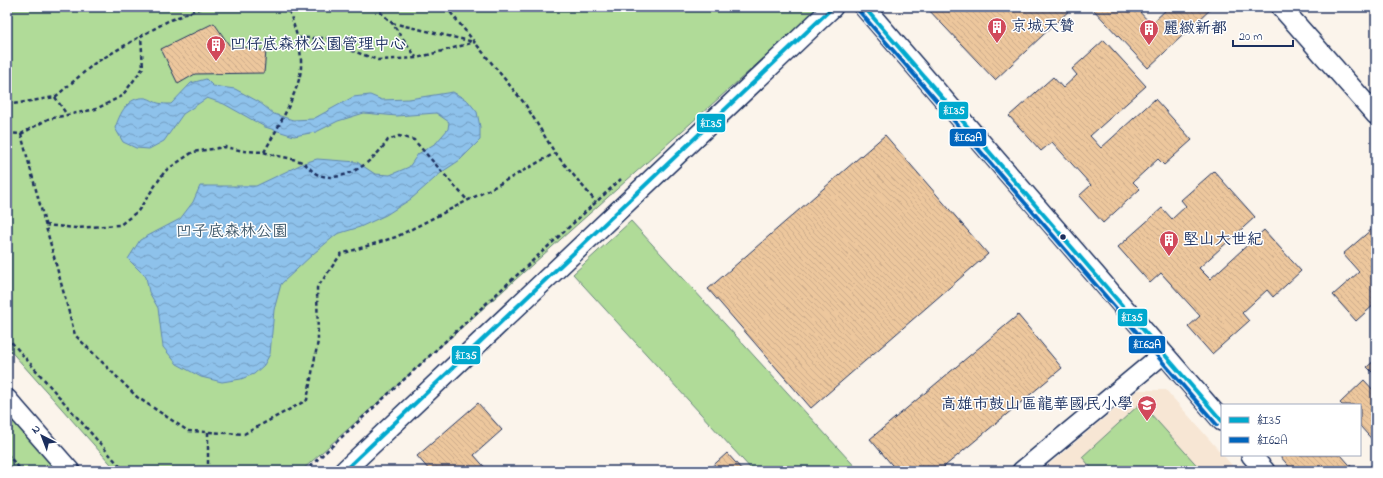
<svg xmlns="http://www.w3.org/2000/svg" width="1383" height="478" font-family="'Indie Flower','LXGW WenKai TC',sans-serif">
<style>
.built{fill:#f7e6d4}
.green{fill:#b0db98;stroke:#66857b}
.water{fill:url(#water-waves);stroke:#6087b3}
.building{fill:url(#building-back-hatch);stroke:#1b2f5e}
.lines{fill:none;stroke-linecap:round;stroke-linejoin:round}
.minor-casing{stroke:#1b2f5e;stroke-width:22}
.path{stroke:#1b2f5e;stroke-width:2.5;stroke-dasharray:4 3;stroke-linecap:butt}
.minor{stroke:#fff;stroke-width:19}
.bus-1-casing{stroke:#fff;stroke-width:7}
.bus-2-casing{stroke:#fff;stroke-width:7}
.bus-1{stroke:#00a9ce;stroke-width:4}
.bus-2{stroke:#0065bd;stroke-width:4}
.bus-dot{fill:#1b2f5e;stroke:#fff;stroke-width:1.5}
.labels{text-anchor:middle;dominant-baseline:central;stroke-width:3;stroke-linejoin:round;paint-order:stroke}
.poi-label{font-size:16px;fill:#1b2f5e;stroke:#fff;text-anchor:start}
.park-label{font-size:16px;fill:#405a6c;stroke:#fff}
.line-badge{stroke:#fff;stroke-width:1.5}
.badge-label{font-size:11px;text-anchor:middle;font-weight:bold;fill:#fff}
</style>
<defs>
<pattern id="water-waves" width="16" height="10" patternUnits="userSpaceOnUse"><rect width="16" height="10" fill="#8ec2eb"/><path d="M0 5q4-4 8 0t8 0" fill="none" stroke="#739ec2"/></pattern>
<pattern id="building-back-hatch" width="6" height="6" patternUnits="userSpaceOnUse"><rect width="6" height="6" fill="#edc79d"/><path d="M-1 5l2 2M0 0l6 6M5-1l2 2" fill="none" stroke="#cbab8a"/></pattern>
</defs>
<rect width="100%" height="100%" fill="#fbf4eb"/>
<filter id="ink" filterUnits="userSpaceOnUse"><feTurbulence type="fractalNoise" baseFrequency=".025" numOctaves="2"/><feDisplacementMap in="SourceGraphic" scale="8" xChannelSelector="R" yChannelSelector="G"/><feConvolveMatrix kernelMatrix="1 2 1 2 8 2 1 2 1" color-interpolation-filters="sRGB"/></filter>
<g filter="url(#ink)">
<path class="built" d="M1138 390H1166L1237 471H1041Z"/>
<g class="green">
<path d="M7 7H821L301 471H117L7 347Z"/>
<path d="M631 221 859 471H753L573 274Z"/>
<path d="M1141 403 1202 471H1094L1082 457Z"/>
<path d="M7 412 60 471H7Z"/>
</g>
<path class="water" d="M206 79 213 86 235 89 259 102 274 114 293 120 313 119 353 97 370 95 382 100 409 99 453 92 468 101 477 112 480 127V140L460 160 442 172 411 199 386 215 360 227 337 234 313 254 281 284 274 310 270 354 264 365 254 374 241 379 222 382 201 377 177 364 163 347 158 308 149 292 146 277 128 259 140 240 180 219 193 202 200 186H256L304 163 317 159 357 162 375 174 390 175 409 167 418 154 436 143 448 129 449 122 436 113 397 116 364 113 338 121 316 132 294 136 265 127 224 104 207 98 183 114 164 141 149 149 136 148 123 142 115 128C120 114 127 96 146 98 151 99 154 102 158 103 162 104 167 104 171 104L191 83Z"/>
<g class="building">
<path d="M926 7H1073L995 80Z"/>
<path d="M1091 7H1135L1151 24 1169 7H1213L1148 68Z"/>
<path d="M1369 7H1376V12Z"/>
<path d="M214 23 229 45 266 51 264 73 195 74 178 84 161 49Z"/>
<path d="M1104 40 1146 86 1090 136 1101 148 1155 99 1192 140 1164 165 1158 159 1133 182 1140 189 1103 223 1079 196 1091 185 1052 142 1041 151 1009 116 1053 77 1063 88 1077 75 1072 69Z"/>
<path d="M885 135 988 254 811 408 708 289Z"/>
<path d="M1214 171 1255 217 1199 268 1210 279 1264 230 1301 271 1273 297 1267 290 1242 313 1249 321 1212 354 1188 327 1200 316 1161 273 1150 283 1118 247 1162 208 1172 219 1186 206 1181 200Z"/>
<path d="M1372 229 1376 233V303L1356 321 1333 295 1359 272 1343 254Z"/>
<path d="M1018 315 1062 368 939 471H897L870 439Z"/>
<path d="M1376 359V376L1367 367Z"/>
<path d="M1364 380 1376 393V444L1360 426V405H1342L1340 403Z"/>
<path d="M478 403 502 430 474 455 488 471H430L417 456Z"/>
<path d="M727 453 743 471H707Z"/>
<path d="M1279 455H1341L1355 471H1293Z"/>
</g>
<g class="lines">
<defs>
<g id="minor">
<path d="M864 7 1222 421"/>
<path d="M1281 7 1376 115"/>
<path d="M7 399 70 471"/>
<path d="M1251 455 1265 471"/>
<path d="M344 471 833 7"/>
<path d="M1022 471 1163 354"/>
</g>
</defs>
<use href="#minor" class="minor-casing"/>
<g class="path">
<path d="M375 7 392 23 416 57"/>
<path d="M446 7 525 104 555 153 596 202"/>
<path d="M289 9 300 7"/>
<path d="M392 23 474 42"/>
<path d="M298 38H328L353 51 378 60 417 58 475 42"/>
<path d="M55 97 67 115"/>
<path d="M7 105 55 97 95 63 141 36"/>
<path d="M7 133 21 134 48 119 96 109 122 96 143 68 141 36 168 21 203 7"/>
<path d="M21 134 75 335 137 397 188 431 244 434 307 400 318 341 317 288 341 254 396 237 496 186 555 153"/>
<path d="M264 152C276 157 290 157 302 162 308 165 312 173 319 175 345 184 374 161 388 140L399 136 414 140 467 200"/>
<path d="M45 225 76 228 120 225 138 211 165 171 193 152 225 147 244 151 264 152C275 133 301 88 301 67 302 47 294 26 288 7"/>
<path d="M7 337 124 471"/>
<path d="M7 454 22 471"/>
<path d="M208 471V432"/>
<path d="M305 471 621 179"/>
</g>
<use href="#minor" class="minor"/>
<defs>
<g id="bus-1">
<path d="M864 7 1222 421"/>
<path d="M344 471 833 7"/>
</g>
<path id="bus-2" d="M859 11 1217 425"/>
</defs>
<use href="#bus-1" class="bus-1-casing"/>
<use href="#bus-2" class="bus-2-casing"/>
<use href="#bus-1" class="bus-1"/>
<use href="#bus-2" class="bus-2"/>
</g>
</g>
<defs>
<symbol id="building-pin" viewBox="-11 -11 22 30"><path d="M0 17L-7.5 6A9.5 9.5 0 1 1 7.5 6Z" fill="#d1495b" stroke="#fff"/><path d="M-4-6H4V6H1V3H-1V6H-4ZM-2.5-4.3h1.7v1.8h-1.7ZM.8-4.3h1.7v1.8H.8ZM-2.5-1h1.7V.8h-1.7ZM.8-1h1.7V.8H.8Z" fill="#fff"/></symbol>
<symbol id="school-pin" viewBox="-11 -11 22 30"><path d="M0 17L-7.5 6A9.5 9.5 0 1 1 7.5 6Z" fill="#d1495b" stroke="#fff"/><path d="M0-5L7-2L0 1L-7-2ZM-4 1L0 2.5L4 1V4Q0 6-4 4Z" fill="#fff"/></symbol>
</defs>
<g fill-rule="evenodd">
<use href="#building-pin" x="986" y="16" width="22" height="30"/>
<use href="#building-pin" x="1138" y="18" width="22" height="30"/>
<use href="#building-pin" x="205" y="34" width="22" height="30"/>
<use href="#building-pin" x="1158" y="229" width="22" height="30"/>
<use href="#school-pin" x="1136" y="394" width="22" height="30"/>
</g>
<circle class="bus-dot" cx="1063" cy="237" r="3.5"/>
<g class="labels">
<g class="poi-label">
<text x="1011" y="27">京城天贊</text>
<text x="1163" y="29">麗緻新都</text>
<text x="230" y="45">凹仔底森林公園管理中心</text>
<text x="1183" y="240">堅山大世紀</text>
<text x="1133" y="405" text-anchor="end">高雄市鼓山區龍華國民小學</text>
</g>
<g class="park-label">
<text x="232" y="232">凹子底森林公園</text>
</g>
</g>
<g class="line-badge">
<rect x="938" y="101" width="31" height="19" rx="4" fill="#00a9ce"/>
<rect x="696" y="113" width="30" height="20" rx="4" fill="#00a9ce"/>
<rect x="949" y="128" width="38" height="19" rx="4" fill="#0065bd"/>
<rect x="1117" y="308" width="31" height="19" rx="4" fill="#00a9ce"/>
<rect x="1128" y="335" width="38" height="19" rx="4" fill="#0065bd"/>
<rect x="451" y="345" width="30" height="20" rx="4" fill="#00a9ce"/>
</g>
<g class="badge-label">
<text x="954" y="114">紅35</text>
<text x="711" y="127">紅35</text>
<text x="968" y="141">紅62A</text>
<text x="1132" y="321">紅35</text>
<text x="1147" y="348">紅62A</text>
<text x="466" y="359">紅35</text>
</g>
<rect width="1383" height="478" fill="none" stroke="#fff" stroke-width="24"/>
<rect x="12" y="12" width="1359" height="454" fill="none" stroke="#1b2f5e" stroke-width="1.5" filter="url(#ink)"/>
<rect x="1221" y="404" width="140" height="52" fill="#ffffff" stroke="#a4acbf"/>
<rect x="1229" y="417" width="20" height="6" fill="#00a9ce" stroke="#a4acbf"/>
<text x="1257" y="424" font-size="12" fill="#1b2f5e">紅35</text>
<rect x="1229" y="437" width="20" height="6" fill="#0065bd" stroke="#a4acbf"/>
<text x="1257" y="444" font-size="12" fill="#1b2f5e">紅62A</text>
<g transform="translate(42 436) rotate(318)" stroke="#ffffff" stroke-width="3" paint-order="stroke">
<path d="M0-3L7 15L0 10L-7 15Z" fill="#1b2f5e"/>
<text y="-6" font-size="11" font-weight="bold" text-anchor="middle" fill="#1b2f5e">N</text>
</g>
<path d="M1233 40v6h60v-6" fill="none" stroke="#1b2f5e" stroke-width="2"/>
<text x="1239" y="40" font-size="12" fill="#1b2f5e" stroke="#ffffff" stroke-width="3" paint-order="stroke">20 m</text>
</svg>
